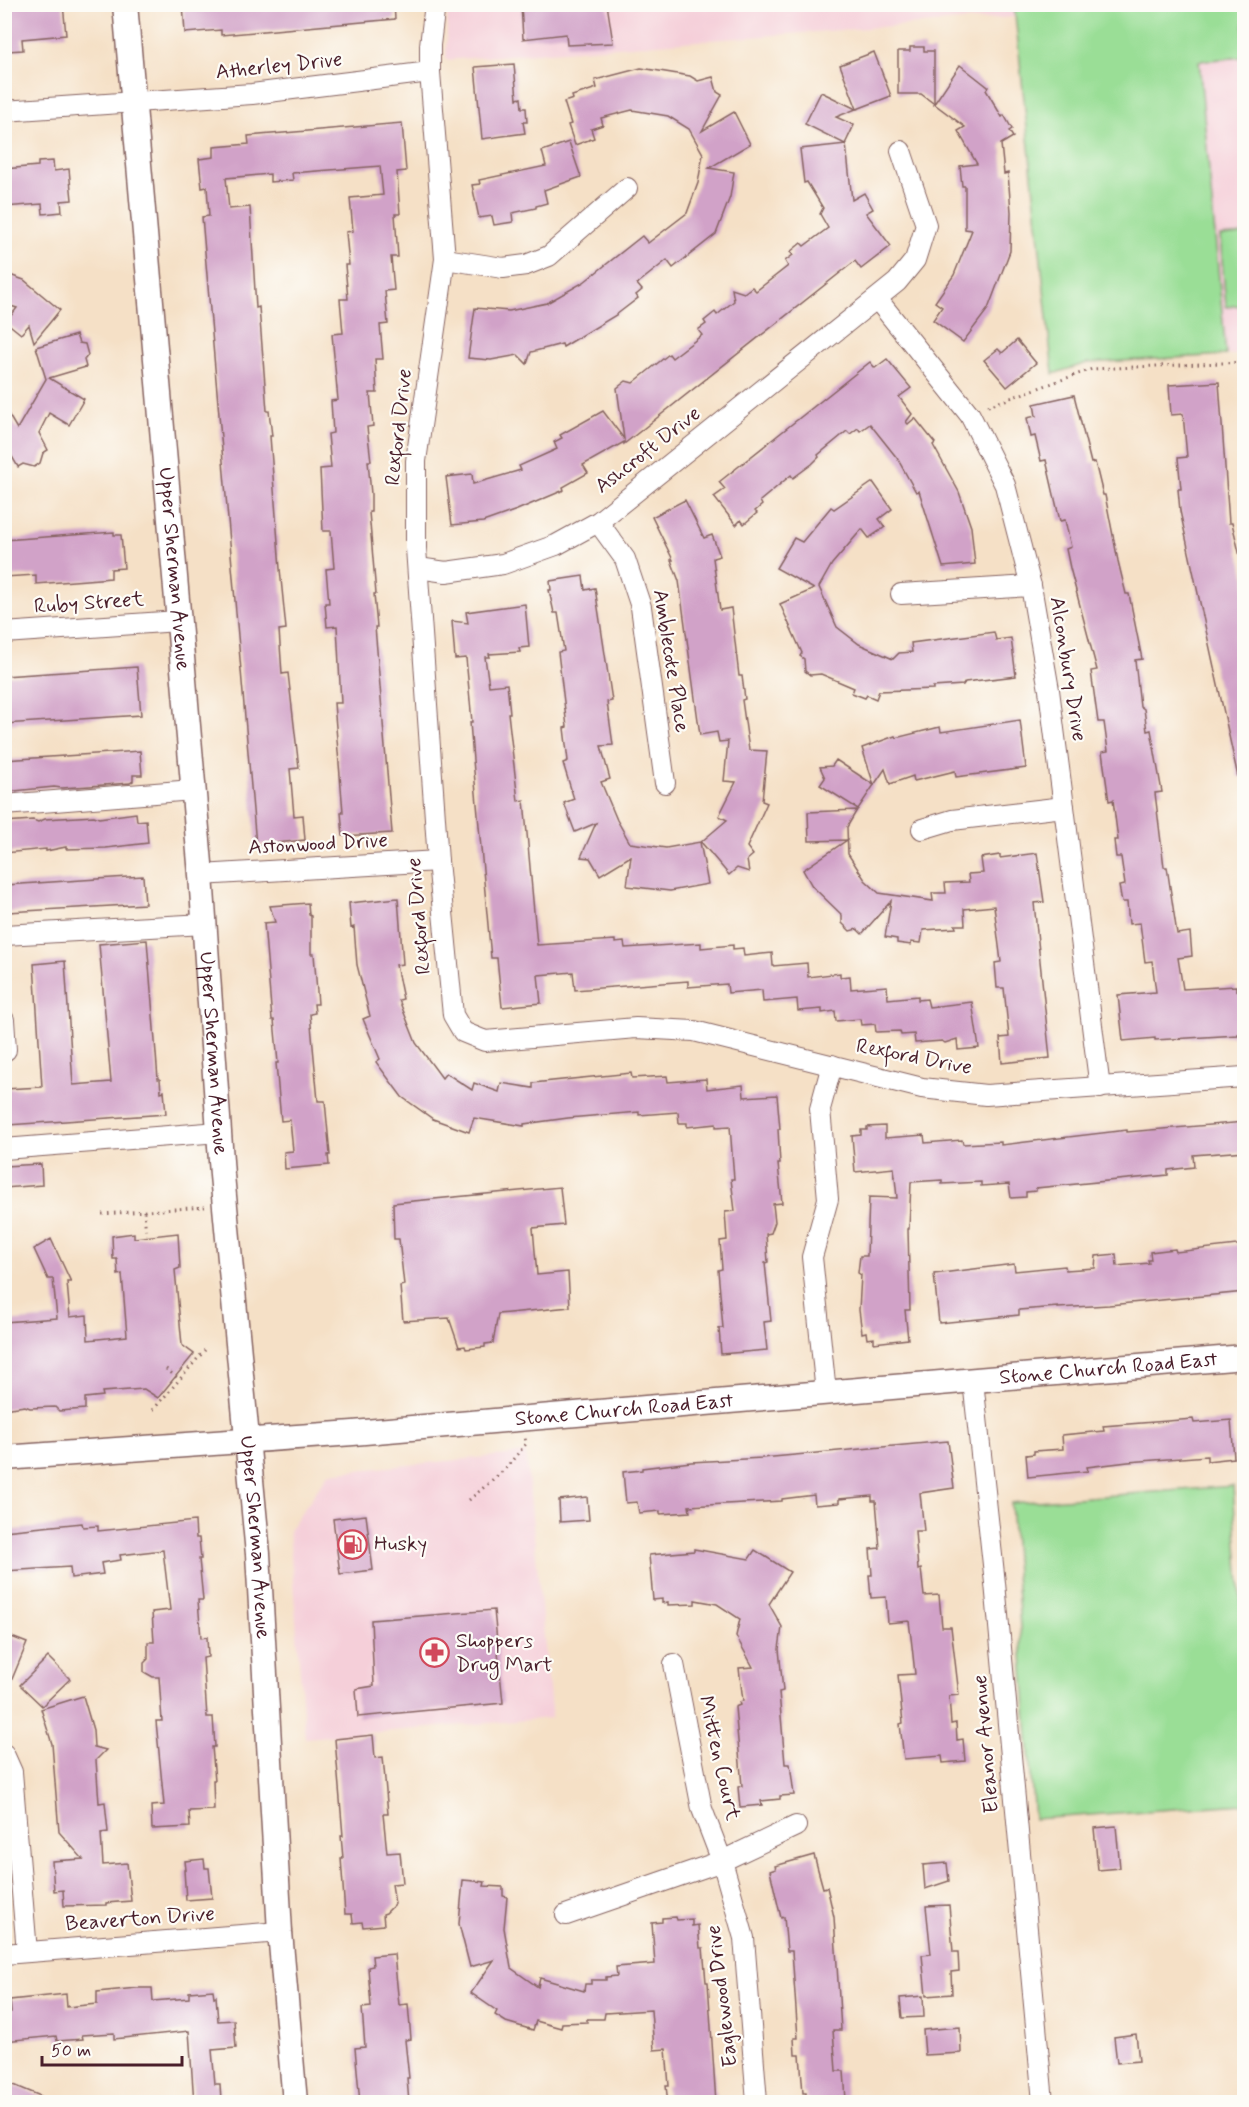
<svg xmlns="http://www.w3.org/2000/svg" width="1249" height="2107" font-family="Mynerve,sans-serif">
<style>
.built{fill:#f5cfd9}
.green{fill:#9ade96;stroke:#727e60;stroke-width:1.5}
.building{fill:#d1a2c8}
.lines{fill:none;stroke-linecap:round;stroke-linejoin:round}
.minor-casing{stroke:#866361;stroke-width:22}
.major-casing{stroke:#866361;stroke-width:27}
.path{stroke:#866361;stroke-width:3;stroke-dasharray:1.5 4.5;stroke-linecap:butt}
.minor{stroke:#fff;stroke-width:20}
.major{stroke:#fff;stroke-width:24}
.labels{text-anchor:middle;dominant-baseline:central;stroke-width:4.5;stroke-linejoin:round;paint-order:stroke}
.street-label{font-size:21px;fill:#4a1f2b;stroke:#fdfcf7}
.poi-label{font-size:21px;fill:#4a1f2b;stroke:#fdfcf7;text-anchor:start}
</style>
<rect width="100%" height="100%" fill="#fdfcf7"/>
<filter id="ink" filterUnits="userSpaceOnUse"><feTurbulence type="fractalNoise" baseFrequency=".0167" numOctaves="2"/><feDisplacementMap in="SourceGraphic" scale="12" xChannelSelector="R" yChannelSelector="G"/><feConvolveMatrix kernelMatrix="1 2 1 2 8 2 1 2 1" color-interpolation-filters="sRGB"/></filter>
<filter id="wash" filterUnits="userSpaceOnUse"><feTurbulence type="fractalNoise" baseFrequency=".008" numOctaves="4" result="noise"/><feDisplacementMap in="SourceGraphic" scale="24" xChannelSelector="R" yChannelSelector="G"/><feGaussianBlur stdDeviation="1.35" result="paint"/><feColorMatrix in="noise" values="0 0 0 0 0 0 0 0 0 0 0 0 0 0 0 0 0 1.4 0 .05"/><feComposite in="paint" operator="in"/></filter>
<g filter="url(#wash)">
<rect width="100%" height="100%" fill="#f5e0c6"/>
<g class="built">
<path d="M448 5H1014V17L446 60Z"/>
<path d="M1244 57V354L1226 355 1199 61Z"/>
<path d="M526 1453 552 1718 305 1738 289 1530 329 1473Z"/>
</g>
<g class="green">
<path d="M1014 5H1244V57L1199 61 1226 355 1087 363 1053 374Z"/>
<path d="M1244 234V305L1226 307 1220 236Z"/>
<path d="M1233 1486 1244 1644V1804L1034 1819 1011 1503Z"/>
</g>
<g id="blocks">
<g class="building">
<path d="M28 4H63L66 35 22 39 23 50 7 51 6 42H4V7Z"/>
<path d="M183 4H394L395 19 221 35V30L185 33Z"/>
<path d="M521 4H607L613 43 567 45 566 34 523 39Z"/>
<path d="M910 47H924V51H934V104L960 65 988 87 986 90 1002 117 1004 115 1012 129 1009 131 1013 137 1001 144 1004 174 1008 173 1011 212 1010 251 988 309 963 342 933 320 942 307 935 302 954 275 972 230 965 229V186H962L960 166 977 164 958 131 965 127 921 94H898V51H910Z"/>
<path d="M874 52 891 96 857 109 840 65Z"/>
<path d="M514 64 517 99 521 98 522 108H526L527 122H523L525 133 482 139 475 67Z"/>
<path d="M641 68 690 76 698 81 713 77 717 92 722 95 702 131 734 112 750 144 709 168 734 172 730 197 716 234 673 268 667 260 637 284 642 290 636 295 638 298 616 315 563 347 562 344 531 352 527 364 518 355 491 360 468 358 475 308 509 311 547 303 584 282 642 236 648 243 687 213 698 183 703 154 689 129 668 116 632 110 601 118 603 125 591 129 594 138 575 145 568 125 571 124 564 102 573 99 572 96 597 88 595 80Z"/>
<path d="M821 92 856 109 836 117 854 125 845 144 805 124Z"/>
<path d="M402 123 406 171 397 172 400 214H395L398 257H391L394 290 385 291 388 324 380 325 383 359H375L377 393H370L373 426 367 427 371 461H368L371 494V512H369L376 594H374L377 627H375L378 662 392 833 343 836 341 812H343L334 703H341L337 626 327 627 325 603H329L326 569 334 568 331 531H323L320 469 331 468 328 434 333 433 331 401 338 400 332 334 343 333 340 299H348L345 265H349L346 232 353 231 350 198 383 195 380 166 292 173 293 180 270 182V174L226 178 229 209 250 207 256 308 259 307 267 411H269L272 436H270L280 569 286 629 279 630 282 674 288 673 299 768 290 769 294 816 303 815 305 840 256 845 202 217 209 216 207 187 202 188 199 159 214 157V147L249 144 248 136Z"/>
<path d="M569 142 581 177 544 190 547 203 536 206V208L512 213 513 222 494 225 492 216 479 218 472 185 480 184 479 180 546 166 542 151Z"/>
<path d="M846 144 852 200 864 193 873 209 866 213 891 246 861 269 855 261 624 444V442L583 465 588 473 563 487 564 490 517 510 483 522 452 525 446 477 472 474 473 484 521 470 519 466 557 449 554 442 562 438 560 435 603 411 624 439 617 388 626 381 633 383 669 354 672 358 702 335 698 330 706 324 704 321 715 312 717 315 734 301 732 289 744 293 752 287 756 291 788 266 785 261 793 255 790 252 801 243 804 246 828 228 820 214 823 208 807 182 804 183 800 149Z"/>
<path d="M53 161 54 171 69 169 72 200 61 201 62 212 43 214 42 204 4 207V169L38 166V162Z"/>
<path d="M4 273 24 280 60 310 34 342 29 325 21 334 6 322 17 308 4 304Z"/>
<path d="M76 335 79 343 85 344 88 355 84 360 86 367 49 378 84 399 69 425 49 413 39 433 48 450 43 453 40 463 34 467 23 464 18 467 4 443V407L17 429 46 379 36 347Z"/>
<path d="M1017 340 1036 363 1007 387 984 360 998 349 1002 353Z"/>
<path d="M887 359 911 388 899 397 912 414 906 422 908 424 915 418 935 443 933 445 959 492 971 527 975 564 943 567 919 491 916 492 897 458 870 424 860 431 858 428 850 434 847 431 818 455 819 457 812 464 793 478 791 475 760 501 762 505 755 511 757 513 744 524 741 520 736 525 714 497 725 489 719 482 870 362 875 368Z"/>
<path d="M1219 382 1229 523H1232L1245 577V777H1238L1180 511 1178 489H1181L1178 458 1187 457 1183 414 1171 415 1169 385Z"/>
<path d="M1074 395 1091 463 1095 462 1103 495H1105L1118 561 1126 594H1129L1142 659 1135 660 1140 706 1144 709 1147 731 1151 730 1162 792 1155 793 1164 867H1167L1177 934 1190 932 1192 956 1178 958 1183 989 1236 986V991L1245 990V1033L1238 1034V1035L1155 1040V1038L1123 1041 1118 995 1156 992 1152 961 1145 962 1140 923 1129 924 1127 902H1122L1119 886 1125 885 1121 857H1116L1114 840H1118L1113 800 1109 801 1102 752 1108 751 1104 722H1098L1091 671 1097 670 1070 568 1066 549 1071 547 1065 520 1060 521 1046 460 1041 461 1035 436 1031 437 1027 418 1036 416 1034 404Z"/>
<path d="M873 482 892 509 879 519 885 527 869 538 862 529 832 564 819 587 837 627 859 644 893 659 899 653 912 652 911 643 994 632 996 640 1011 638 1016 676 965 682 963 685 933 687V689L879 691 876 699 867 695 865 698 852 693 854 688 821 674 810 675 805 671 804 659 800 656 802 653 780 604 814 589 776 568 794 538 802 542 831 507 834 509Z"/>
<path d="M685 500 704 538 712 535 720 556 713 558 720 610 731 608 739 676H742L745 699 742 700 749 750 767 751 762 801 767 803 747 847 753 855 747 860 749 872 737 868 729 875 701 842 727 820 719 816 736 782 724 781 728 741 719 742 717 732 700 735 679 581 671 560H673L652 517Z"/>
<path d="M114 532V535H121L124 568 111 569V578L36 584V575L4 577V540Z"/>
<path d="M583 576 585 590 595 588 612 701 607 702 613 745 601 746 610 779 601 782 617 820 630 843 666 848 700 842 708 884 670 891 627 886 631 856 600 875 590 858 581 857 596 823 575 832 564 803 574 799 563 763 568 761 564 728 567 727 558 652 564 651 558 613H554L549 590H551L550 581Z"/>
<path d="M525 604 529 647 519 648 520 652 489 654 490 657H485L489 686 507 684 510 713H508L518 801 524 800 537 945 615 940V943L624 942 625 948 701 943V948L733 945V949L743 948 744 956 772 953 773 966 807 963 808 977 840 973V977L850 976 851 989 887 986 888 999 918 996V1000L927 999 929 1007 972 1002 979 1048 958 1050 957 1039 945 1043 942 1041 915 1043 914 1034 901 1035 900 1031 876 1032 875 1024 861 1025 860 1019 836 1021 835 1011 822 1013V1009L798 1011 797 999 763 1002 762 990 728 993 727 984 688 987V981L575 990 573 972 538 975 541 1003 502 1007 497 958H491L473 760 470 722H472L466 658 455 659 452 621 468 623 466 612Z"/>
<path d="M137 667 141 715 4 724V676Z"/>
<path d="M1020 720 1026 768 956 777 955 771 914 781 913 776 890 784 885 769 874 785 862 748 895 736 896 738 940 727 941 732Z"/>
<path d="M140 751 142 775H133V781L130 783 62 788 54 787 4 792V760Z"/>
<path d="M836 760 874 785 858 809 820 785 825 778 820 767 832 766Z"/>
<path d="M857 810 847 827 848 854 865 880 879 893 933 901 932 893H946L945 883 969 882 968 874 983 873 981 858 1000 855V858L1037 853 1044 902 1034 903 1050 1058 1002 1063 1000 1038 1009 1037 1004 988H997L995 963 1001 962 994 906 964 909 965 925H955L956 928 923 930 921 943 911 942V945L897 943V939L885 937 891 901 862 934 857 929 850 931 842 923V915L812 886 803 870 847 840 809 841 808 812Z"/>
<path d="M136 813 137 821 146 820 148 843 106 848 66 849V847L46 851V849L4 853V822L33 820 38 822 45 819 94 816 99 818Z"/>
<path d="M143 876 145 904 8 912 6 885Z"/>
<path d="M398 898 403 964 396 965 403 999 399 1000 416 1043 442 1078 446 1073 472 1090 474 1083 499 1092 501 1083 533 1088V1083L631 1073 632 1078 667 1076 668 1082 706 1079 707 1089 743 1085 744 1097 777 1095 780 1129H778L780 1164H778L782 1203 773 1204 775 1222 771 1233 766 1234 768 1262 765 1263 771 1321 764 1322 767 1350 721 1354 719 1328H723L718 1270 722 1269 720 1241 727 1240 725 1212 735 1211 731 1179H734L730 1126 716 1127V1124L687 1127V1123H679L678 1112 639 1115V1112L568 1118 524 1124V1126L474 1118 469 1132 433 1119 402 1097 376 1062 380 1059 363 1019 370 1016 357 965 354 927 351 928 349 903Z"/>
<path d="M308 903 309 915 311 916V954H314L318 1004H314L315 1013 310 1014 318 1101H325L330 1155H328L329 1165 285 1169 284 1152 293 1151 290 1120 281 1121 276 1063H278L274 1020H272L264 923 275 922 270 906Z"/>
<path d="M147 940 158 1079H160L161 1092 164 1091 166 1114 8 1125V1121H4V1089L42 1087 34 964 65 961 73 1085 111 1082 99 944Z"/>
<path d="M1245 1122V1151L1193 1155 1194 1167 1168 1170V1175L1036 1188V1191L1026 1192V1197L1011 1198 1009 1184 981 1186V1182L942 1184V1180L911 1182 909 1229H908L910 1310H905L908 1339 874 1343V1338L867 1339 866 1332 862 1333 859 1310 861 1275 858 1273 860 1256H867L869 1197 897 1198 894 1168 855 1172 852 1136 861 1135V1130H867V1127L885 1126V1138L924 1135 925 1143 962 1140 963 1144 1001 1142V1145L1127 1130V1132Z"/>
<path d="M41 1164 42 1185 4 1188V1166Z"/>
<path d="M560 1187 564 1225 533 1228 537 1275 568 1272 570 1307 498 1314 493 1343 485 1344V1347L466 1349 465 1346 459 1347 449 1318 403 1321 400 1286 404 1285 399 1239H394L393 1203Z"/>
<path d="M134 1233V1238L178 1233 180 1268 175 1270 182 1345 194 1354 158 1398 144 1389 102 1392 103 1396 85 1398V1409L59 1411 55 1407 30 1408 25 1406 4 1409V1322L57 1318 53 1279H48L34 1249 51 1239 71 1282H67L70 1317 87 1315 88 1340 127 1336 122 1274 118 1275 117 1259H113L112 1236Z"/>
<path d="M1245 1244V1292L1109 1305 1058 1308V1307L1019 1310V1315L939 1323 934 1274 1014 1264 1015 1271 1065 1266 1066 1270 1095 1268 1096 1256 1116 1254 1117 1266 1149 1263 1148 1260H1151L1150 1252 1175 1249 1176 1252Z"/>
<path d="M1193 1419 1194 1423 1231 1420 1234 1458 1207 1461V1456L1128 1462 1087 1467 1088 1471 1028 1477 1026 1455 1034 1454V1451L1063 1449 1062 1435 1104 1431 1103 1426Z"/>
<path d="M948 1441 954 1488 920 1493 924 1531H915L918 1570 921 1569 924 1596 939 1595 942 1627H951L959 1695 949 1696 951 1724 956 1723 957 1740 963 1739 965 1761 943 1763 942 1756 904 1759 900 1724 903 1723 898 1675 915 1674 912 1646 909 1621 888 1623 886 1597 871 1598 869 1575H872L870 1549 880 1548 876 1501H872V1496L839 1499V1503L815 1505 814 1495 782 1499V1501L689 1506 690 1512 660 1514V1511L639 1513 637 1502 626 1503 623 1472 642 1470V1468L691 1462 762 1458Z"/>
<path d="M587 1497 589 1520 560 1522 559 1500Z"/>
<path d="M366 1515 373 1570 340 1574 333 1519Z"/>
<path d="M195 1521 196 1538H199L201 1559H199L203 1600H198L201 1638 207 1637 208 1657 203 1658 207 1717H213L215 1747H212L215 1780H213L214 1810 189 1811 190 1827 152 1829 151 1806 164 1805 156 1721H162L159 1677H153L144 1672V1663L148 1659V1642H154L152 1612 170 1610 163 1550 120 1555 121 1560 101 1563 103 1574 71 1578 70 1567 4 1571V1531L82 1523 83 1527 98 1526V1531Z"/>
<path d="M694 1549 749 1559 755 1550 790 1572 769 1604 782 1627 779 1649 783 1691 779 1692 785 1764H790L794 1795 780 1796V1799L761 1801 762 1805 740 1807 738 1787 742 1786 735 1707 740 1705 739 1702 743 1701 739 1668 753 1667 736 1636 740 1619 717 1604 695 1600V1604L668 1605V1602L662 1603V1599L653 1600 649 1555 694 1551Z"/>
<path d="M494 1610 503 1703 358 1717 356 1689 374 1686 371 1620Z"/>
<path d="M4 1634 27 1643 5 1696H4Z"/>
<path d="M48 1657 70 1679 42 1706 20 1685Z"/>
<path d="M83 1696 93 1730 94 1747 106 1750 96 1760 99 1803 105 1802 108 1832 101 1833 103 1865 127 1863 131 1901 106 1903V1905L64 1906 63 1890 54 1891 52 1861 83 1859 59 1832 52 1744 41 1709Z"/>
<path d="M373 1735 375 1758 383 1757 388 1814H383L387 1853 400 1852 403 1883 392 1884 395 1904 386 1913 383 1914 384 1925 363 1927 362 1922 353 1923 352 1914H345L341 1858H343L341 1836H343L335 1739Z"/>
<path d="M1116 1826 1120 1868 1098 1870 1094 1828Z"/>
<path d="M814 1855 823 1888 827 1887 834 1917 841 2030H833L836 2071H844L846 2100 810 2103 809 2099H806V2093H803L800 2055H795L794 2038H798L792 1951H787L784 1917 781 1918 770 1871 776 1869 775 1866Z"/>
<path d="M204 1859 205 1868H209L212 1898 186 1900 184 1870H186L185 1861Z"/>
<path d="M947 1863 949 1881 925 1889 923 1865Z"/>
<path d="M463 1880 485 1882 484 1886 503 1887V1896L507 1897 504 1928 511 1968 538 1987 540 1978 584 1991 585 1984H591V1980H606V1977L617 1976 616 1967 655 1964 652 1923 662 1922V1918L676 1917 677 1920 692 1919V1926L698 1925 700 1948H703L706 1982H708L716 2103H668L666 2086H669L666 2049 654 2050 651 2010 605 2013 604 2019H587V2022L562 2023 561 2028 536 2021 533 2030 506 2022 495 2015 497 2011 471 1993 494 1960 470 1967 459 1924Z"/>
<path d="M949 1905 953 1952H958L959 1971 951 1972 952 1994 926 1996 922 1955 931 1954 926 1906Z"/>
<path d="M394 1954 399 2005 408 2004 411 2039 405 2040 409 2078H407L409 2103H360L355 2048 365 2047 362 2008 371 2007 368 1967 373 1966 372 1956Z"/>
<path d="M137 1988H152L153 2001 189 1998V1992L213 1990 214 1997 216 1996 218 2021 234 2020 236 2048 212 2050 215 2084H220L221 2101 194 2103 189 2031 114 2039V2033L82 2035 83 2039 57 2041 56 2036 4 2041V2012H11L10 2000 66 1994 67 2007 97 2004V1992Z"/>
<path d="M923 1996 924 2017 902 2018 900 1998Z"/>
<path d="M960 2027 961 2053 925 2055 923 2030Z"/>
<path d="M1136 2034 1139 2061 1117 2063 1114 2037Z"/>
<path d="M9 2083 55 2102V2103H4V2094Z"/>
</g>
</g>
</g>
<g filter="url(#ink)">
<use href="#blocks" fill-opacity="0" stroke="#866361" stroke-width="1.5"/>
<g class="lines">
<defs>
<g id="minor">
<path d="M435 4 430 45V72L445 259 416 461V548L438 861 453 1015 463 1032 485 1041 636 1028 694 1031 922 1088 986 1095 1244 1077"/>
<path d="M4 111 252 94 430 72"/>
<path d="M445 259 503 268 526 265 549 256 627 188"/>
<path d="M877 299 970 415 1005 485 1031 586 1049 690 1100 1088"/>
<path d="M598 522 625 559 641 607 665 783"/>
<path d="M418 568 446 572 503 564 556 545 598 522 897 282 915 260 926 225 901 151"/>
<path d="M901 594 1031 586"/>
<path d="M4 633 178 621"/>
<path d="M4 805 193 790"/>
<path d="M922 829 952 820 1064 807"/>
<path d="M201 875 438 861"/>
<path d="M4 935 205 924"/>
<path d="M4 1020 6 1050"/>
<path d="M4 1149 219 1132"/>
<path d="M973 1381 995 1583 1043 2102"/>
<path d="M826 1393 812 1257 828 1199 820 1109 832 1065"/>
<path d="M674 1664 702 1809 722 1861 744 1938 757 2102"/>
<path d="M4 1754 12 1772 27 1952"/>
<path d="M566 1915 722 1861 796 1826"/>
<path d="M4 1954 280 1932"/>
</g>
<g id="major">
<path id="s1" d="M125 4 201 875 222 1175 258 1554 280 1932 295 2102"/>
<path id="s2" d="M4 1458 353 1433 1244 1357"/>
</g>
</defs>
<use href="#minor" class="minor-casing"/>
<use href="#major" class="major-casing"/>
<g class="path">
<path d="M988 406 1092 369 1244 362"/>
<path d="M144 1211 146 1235"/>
<path d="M102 1214 205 1207"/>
<path d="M166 1369 179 1379"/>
<path d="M153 1410 205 1350"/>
<path d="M469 1500 504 1470 526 1444 525 1438"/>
</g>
<use href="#minor" class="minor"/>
<use href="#major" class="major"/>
</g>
</g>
<defs>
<symbol id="fuel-ring" viewBox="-11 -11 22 22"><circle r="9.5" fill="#fdfcf7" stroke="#d1495b" stroke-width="1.5"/><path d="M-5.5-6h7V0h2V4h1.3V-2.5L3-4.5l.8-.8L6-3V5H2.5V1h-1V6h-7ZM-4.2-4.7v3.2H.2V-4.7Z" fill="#d1495b"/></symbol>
<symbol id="pharmacy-ring" viewBox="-11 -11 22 22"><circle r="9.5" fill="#fdfcf7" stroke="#d1495b" stroke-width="1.5"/><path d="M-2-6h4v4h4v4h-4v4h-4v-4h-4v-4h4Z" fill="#d1495b"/></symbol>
</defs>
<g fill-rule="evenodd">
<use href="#fuel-ring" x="336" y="1528" width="33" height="33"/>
<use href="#pharmacy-ring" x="418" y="1636" width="33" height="33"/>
</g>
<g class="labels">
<g class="street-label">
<text transform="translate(279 66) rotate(-6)">Atherley Drive</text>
<text transform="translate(399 427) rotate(-84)">Rexford Drive</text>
<text transform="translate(648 450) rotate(-38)">Ashcroft Drive</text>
<text stroke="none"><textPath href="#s1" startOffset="567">Upper Sherman Avenue</textPath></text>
<text transform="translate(89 603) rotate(-4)">Ruby Street</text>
<text transform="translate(671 661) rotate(81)">Amblecote Place</text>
<text transform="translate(1068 669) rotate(81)">Alconbury Drive</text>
<text transform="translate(318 844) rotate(-3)">Astonwood Drive</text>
<text transform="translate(419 916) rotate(-95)">Rexford Drive</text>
<text stroke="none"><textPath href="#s1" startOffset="1053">Upper Sherman Avenue</textPath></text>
<text transform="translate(914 1057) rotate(11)">Rexford Drive</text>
<text stroke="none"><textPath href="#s2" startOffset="1108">Stone Church Road East</textPath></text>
<text stroke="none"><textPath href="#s2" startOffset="622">Stone Church Road East</textPath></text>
<text stroke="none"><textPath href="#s1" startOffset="1539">Upper Sherman Avenue</textPath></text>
<text transform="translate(986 1744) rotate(-95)">Eleanor Avenue</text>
<text transform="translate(719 1758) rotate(77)">Mitten Court</text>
<text transform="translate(140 1919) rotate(-4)">Beaverton Drive</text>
<text transform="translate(722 1996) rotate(-97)">Eaglewood Drive</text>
</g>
<g class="poi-label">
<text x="374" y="1544">Husky</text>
<text x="456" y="1641">Shoppers<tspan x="456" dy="24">Drug Mart</tspan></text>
</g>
</g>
<rect width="1249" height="2107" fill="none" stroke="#fdfcf7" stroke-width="24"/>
<path d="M42 2056v9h140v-9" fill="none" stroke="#4a1f2b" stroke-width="3"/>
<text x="51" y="2056" font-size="18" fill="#4a1f2b" stroke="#fdfcf7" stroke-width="4.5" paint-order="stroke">50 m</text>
</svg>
